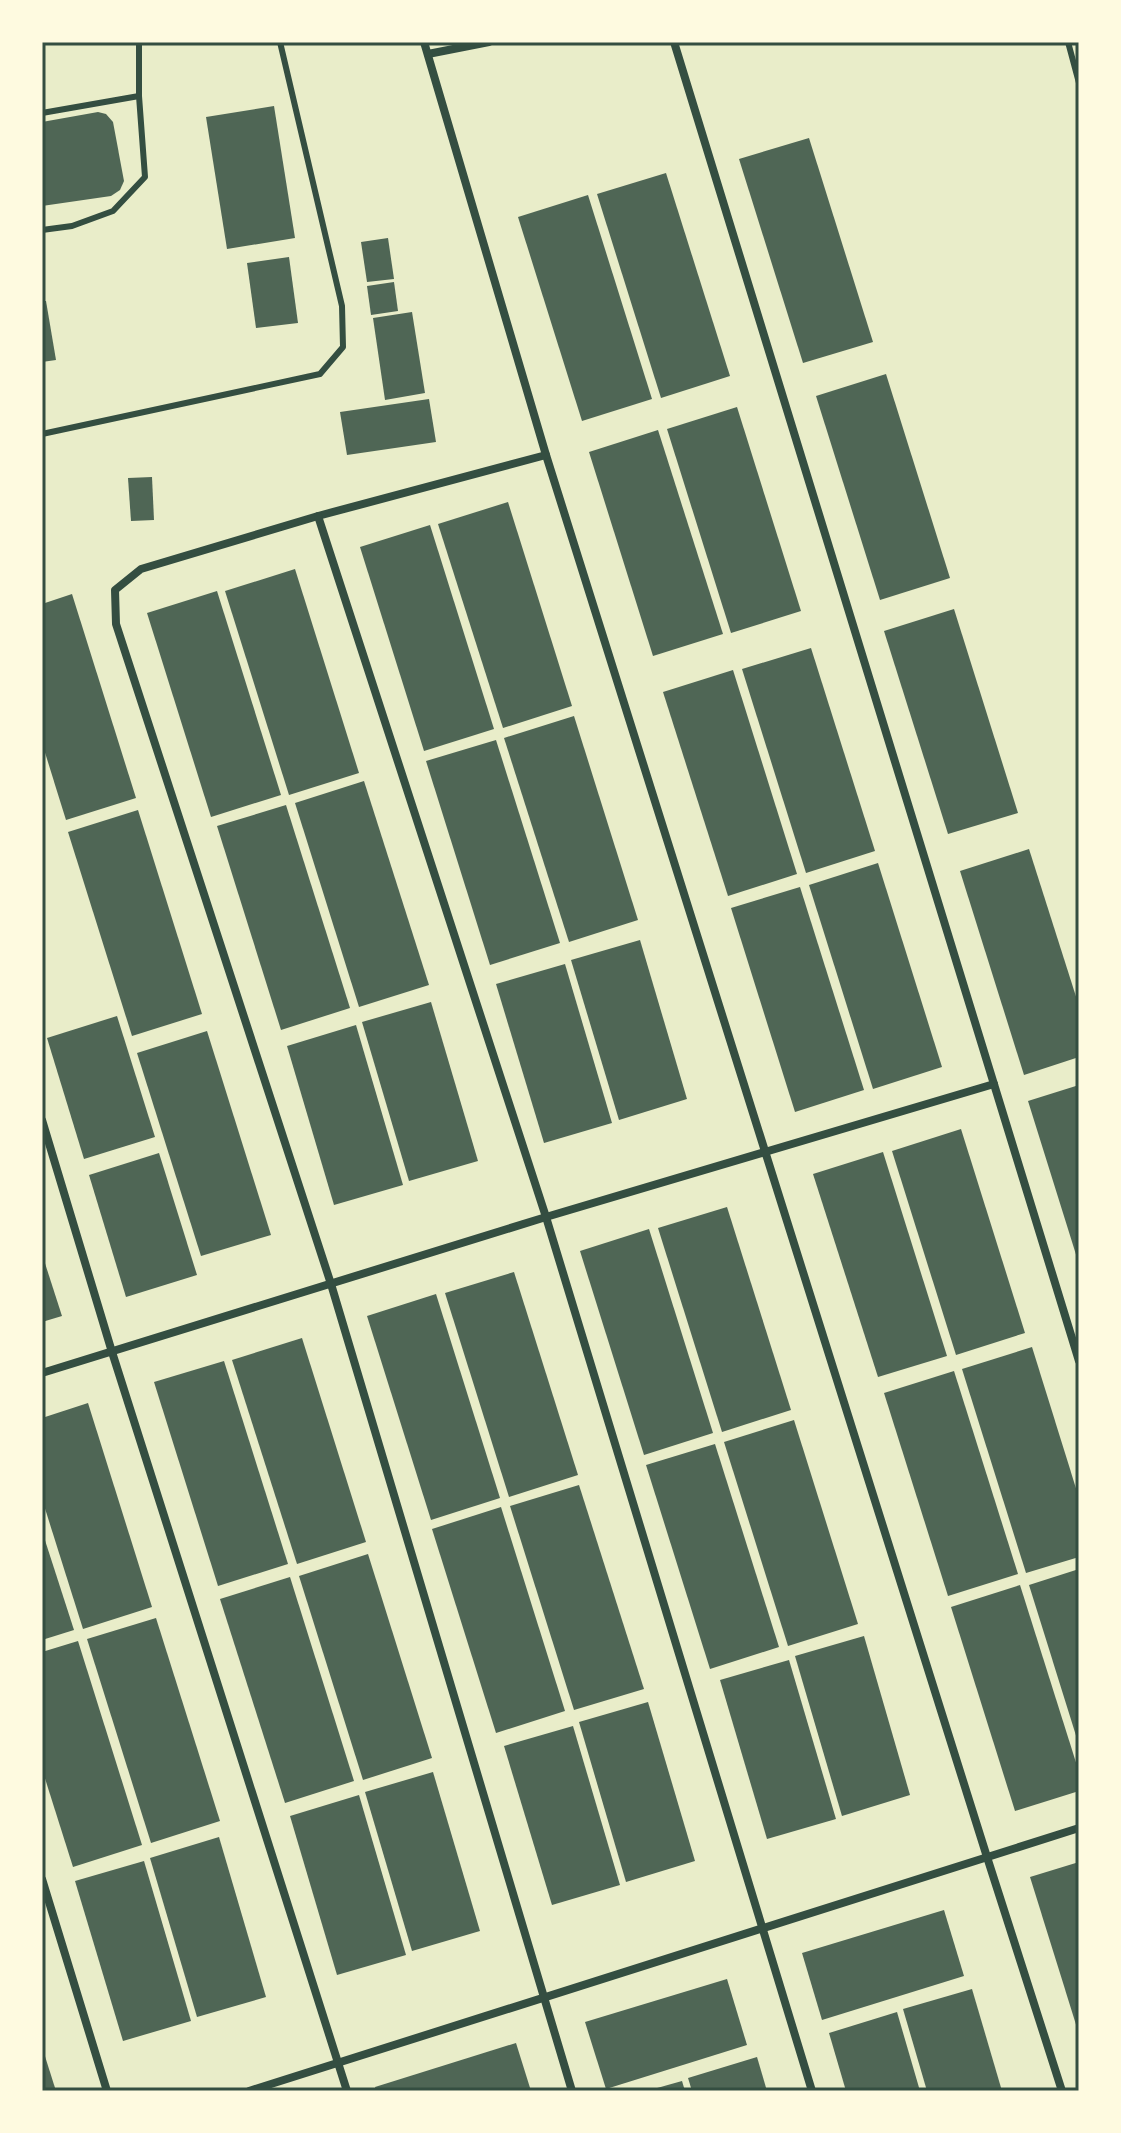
<svg xmlns="http://www.w3.org/2000/svg" width="1121" height="2133" font-family="'Roboto Condensed',sans-serif">
<style>
.building{fill:#4f6655}
.lines{fill:none;stroke-linecap:round;stroke-linejoin:round}
.service{stroke:#344e41;stroke-width:6}
.minor{stroke:#344e41;stroke-width:8}
.neatline{fill:none;stroke:#344e41;stroke-width:3}
</style>
<rect width="100%" height="100%" fill="#e9edc9"/>
<g class="building">
<path d="M274 106 295 238 227 249 206 117Z"/>
<path d="M98 112 106 114 113 122 124 181 120 190 111 196 42 206V122Z"/>
<path d="M809 138 873 342 803 363 739 159Z"/>
<path d="M666 173 730 376 661 398 597 194Z"/>
<path d="M588 195 652 399 582 421 518 217Z"/>
<path d="M388 238 394 279 367 282 361 242Z"/>
<path d="M289 257 298 323 256 328 247 263Z"/>
<path d="M394 282 398 311 371 315 367 286Z"/>
<path d="M42 301H46L56 360 42 362Z"/>
<path d="M412 312 425 393 385 400 373 318Z"/>
<path d="M886 374 950 578 880 600 816 396Z"/>
<path d="M429 399 436 442 347 455 340 412Z"/>
<path d="M737 407 801 611 731 633 667 429Z"/>
<path d="M658 430 723 634 653 656 589 452Z"/>
<path d="M152 477 154 520 131 521 128 478Z"/>
<path d="M508 502 572 706 503 728 438 524Z"/>
<path d="M430 525 494 729 424 751 360 547Z"/>
<path d="M295 569 359 773 289 795 225 591Z"/>
<path d="M217 591 281 795 211 817 147 613Z"/>
<path d="M72 594 136 798 66 820 42 743V604Z"/>
<path d="M954 609 1018 813 948 834 884 631Z"/>
<path d="M811 648 875 851 806 873 742 669Z"/>
<path d="M733 670 797 874 728 896 663 692Z"/>
<path d="M574 716 638 920 569 942 504 738Z"/>
<path d="M496 740 560 943 490 965 426 761Z"/>
<path d="M364 781 429 985 359 1007 295 803Z"/>
<path d="M286 805 350 1008 281 1030 217 826Z"/>
<path d="M138 810 202 1014 132 1036 68 832Z"/>
<path d="M1029 849 1079 1006V1057L1024 1075 960 871Z"/>
<path d="M878 863 942 1067 873 1089 809 885Z"/>
<path d="M800 887 864 1090 795 1112 731 908Z"/>
<path d="M640 940 687 1099 619 1120 571 960Z"/>
<path d="M565 964 612 1123 544 1143 496 984Z"/>
<path d="M431 1002 478 1161 409 1181 362 1022Z"/>
<path d="M117 1016 155 1137 84 1159 47 1038Z"/>
<path d="M356 1025 403 1185 334 1205 287 1046Z"/>
<path d="M207 1031 271 1235 201 1256 137 1053Z"/>
<path d="M1079 1085V1261H1078L1028 1101Z"/>
<path d="M961 1129 1025 1333 956 1355 892 1151Z"/>
<path d="M883 1152 947 1356 878 1377 813 1174Z"/>
<path d="M159 1153 197 1275 126 1297 89 1175Z"/>
<path d="M727 1207 791 1410 722 1432 658 1228Z"/>
<path d="M649 1229 713 1433 644 1455 580 1251Z"/>
<path d="M42 1254 62 1316 42 1322Z"/>
<path d="M514 1272 578 1475 509 1497 445 1293Z"/>
<path d="M436 1294 500 1498 431 1520 367 1316Z"/>
<path d="M302 1338 366 1542 297 1564 232 1360Z"/>
<path d="M1032 1347 1079 1498V1557L1026 1573 962 1369Z"/>
<path d="M224 1361 288 1564 218 1586 154 1382Z"/>
<path d="M954 1371 1018 1574 948 1596 884 1393Z"/>
<path d="M88 1403 152 1607 83 1629 42 1499V1418Z"/>
<path d="M794 1420 858 1624 788 1646 724 1442Z"/>
<path d="M715 1444 779 1647 710 1669 646 1465Z"/>
<path d="M579 1485 644 1689 574 1710 510 1506Z"/>
<path d="M501 1507 565 1711 496 1733 432 1529Z"/>
<path d="M42 1531 74 1630 42 1640Z"/>
<path d="M368 1554 432 1758 363 1780 299 1576Z"/>
<path d="M1079 1569V1742H1078L1029 1585Z"/>
<path d="M290 1577 354 1781 285 1803 220 1599Z"/>
<path d="M1020 1585 1079 1772V1791L1015 1811 951 1607Z"/>
<path d="M156 1618 220 1821 151 1843 87 1639Z"/>
<path d="M864 1636 910 1795 842 1816 795 1656Z"/>
<path d="M78 1641 142 1845 73 1867 42 1769V1652Z"/>
<path d="M789 1660 836 1819 767 1839 720 1680Z"/>
<path d="M648 1702 695 1861 626 1882 579 1722Z"/>
<path d="M573 1726 620 1885 552 1905 504 1746Z"/>
<path d="M433 1772 480 1931 412 1951 365 1792Z"/>
<path d="M359 1795 406 1955 337 1975 290 1816Z"/>
<path d="M219 1837 266 1997 197 2017 150 1858Z"/>
<path d="M144 1861 191 2021 123 2041 75 1881Z"/>
<path d="M1079 1862V2031H1078L1030 1877Z"/>
<path d="M944 1910 964 1976 822 2020 802 1953Z"/>
<path d="M727 1979 747 2045 606 2089 585 2022Z"/>
<path d="M972 1989 1002 2091H927L903 2009Z"/>
<path d="M897 2012 920 2091H846L829 2033Z"/>
<path d="M516 2043 531 2091H376L375 2087Z"/>
<path d="M42 2050H43L56 2091H42Z"/>
<path d="M757 2057 767 2091H692L688 2078Z"/>
<path d="M682 2081 685 2091H650V2090Z"/>
</g>
<g class="lines">
<g class="service">
<path d="M1068 42 1079 83"/>
<path d="M42 113 139 96"/>
<path d="M42 230 72 226 113 211 145 177 139 96V42"/>
<path d="M42 434 320 374 343 347 342 306 280 42"/>
</g>
<g class="minor">
<path d="M424 42 546 455 987 1857 1062 2091"/>
<path d="M674 42 1079 1361"/>
<path d="M428 54 489 42"/>
<path d="M546 455 318 516 141 569 115 590 116 624 331 1284 572 2091"/>
<path d="M318 516 546 1217 812 2091"/>
<path d="M42 1120 112 1352 347 2091"/>
<path d="M42 1373 546 1217 994 1084"/>
<path d="M42 1879 107 2091"/>
<path d="M249 2091 1079 1828"/>
</g>
</g>
<rect width="1121" height="2133" fill="none" stroke="#fefae0" stroke-width="88"/>
<rect x="44" y="44" width="1033" height="2045" class="neatline"/>
</svg>
